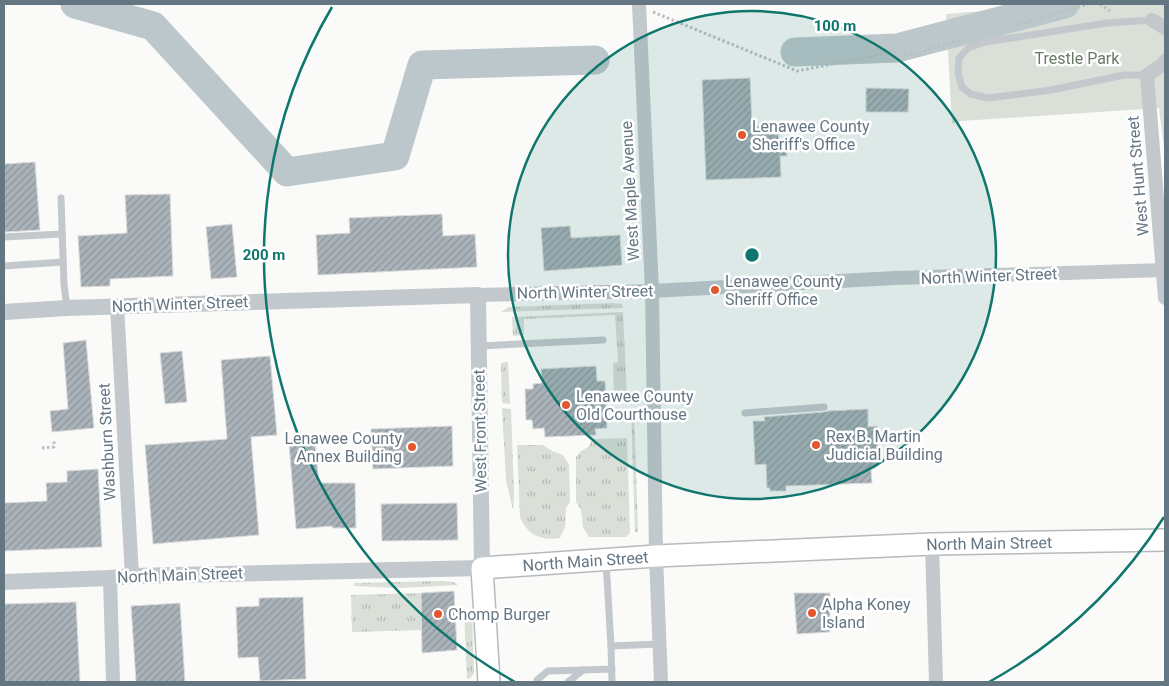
<svg xmlns="http://www.w3.org/2000/svg" width="1169" height="686" font-family="Roboto,sans-serif">
<style>
.grass{fill:url(#grass-tufts)}
.park{fill:#dadfd7}
.lines{fill:none;stroke-linecap:round;stroke-linejoin:round}
.river{stroke:#bbc7cb;stroke-width:29}
.building{fill:url(#building-hatch);stroke:#dcdcda}
.primary-casing{stroke:#b5babe;stroke-width:24}
.path{stroke:#bbbfc2;stroke-width:3;stroke-dasharray:2.5 2.5;stroke-linecap:butt}
.service{stroke:#c3c8cc;stroke-width:7}
.minor{stroke:#c3c8cc;stroke-width:14}
.tertiary{stroke:#c3c8cc;stroke-width:16}
.primary{stroke:#fff;stroke-width:21}
.ring{fill:none;stroke:#0f766e;stroke-width:2.5}
.poi-dot{fill:#e4572e;stroke:#fff;stroke-width:2}
.labels{text-anchor:middle;dominant-baseline:central;stroke-width:5;stroke-linejoin:round;paint-order:stroke}
.park-label{font-size:16px;fill:#687a64;stroke:#fff}
.poi-label{font-size:16px;fill:#657683;stroke:#fff;text-anchor:start}
.street-label{font-size:16px;fill:#657683;stroke:#fff}
.centre{fill:#0f766e;stroke:#fff;stroke-width:2.5}
.ring-label{font-size:15px;text-anchor:middle;font-weight:bold;fill:#0f766e;stroke:#fff;stroke-width:5;stroke-linejoin:round;paint-order:stroke}
</style>
<defs>
<pattern id="grass-tufts" width="24" height="20" patternUnits="userSpaceOnUse" patternTransform="scale(1.25)"><rect width="24" height="20" fill="#dadfd7"/><path d="M3 7l-1-3M5 7V3M7 7l1-3M15 17l-1-3M17 17v-4M19 17l1-3" fill="none" stroke="#b4b9b4"/></pattern>
<pattern id="building-hatch" width="6" height="6" patternUnits="userSpaceOnUse" patternTransform="scale(1.25)"><rect width="6" height="6" fill="#aab3b9"/><path d="M-1 1l2-2M0 6l6-6M5 7l2-2" fill="none" stroke="#8e969c"/></pattern>
</defs>
<rect width="100%" height="100%" fill="#fafaf8"/>
<g class="grass">
<path d="M614 303 622 304 623 308 501 312 509 307Z"/>
<path d="M623 312 627 397 614 398 613 363 618 362 615 315 524 319V335L513 336 512 317Z"/>
<path d="M508 362 510 404 502 403 501 363Z"/>
<path d="M502 408 511 409 514 494 513 510 506 480Z"/>
<path d="M631 409H634L638 532H635Z"/>
<path d="M627 438 630 533 626 537H589L583 527 581 510 576 502V457L579 453 589 446 593 439Z"/>
<path d="M517 445H543L552 451 563 455 569 465 570 502 566 508 565 527 560 538C541 541 527 535 520 517Z"/>
<path d="M442 581 453 582 458 585 398 588 354 586V583Z"/>
<path d="M421 593 422 630 352 632 351 595Z"/>
<path d="M464 612H472L474 674 469 679H467Z"/>
</g>
<path class="park" d="M1073 4H1165V156L1159 108 961 121 952 124 946 14Z"/>
<g class="lines">
<g class="river">
<path d="M75 4 153 26 287 172 395 156 422 65 595 60"/>
<path d="M795 52 897 48 1065 4"/>
</g>
</g>
<g class="building">
<path d="M750 78 752 126 778 125 779 143H786L787 156H780L781 177 706 180 702 80Z"/>
<path d="M866 88 909 89 908 112H866Z"/>
<path d="M35 162 40 230 4 232V164Z"/>
<path d="M170 194 173 276 110 279V286L81 287 78 236 127 233 125 195Z"/>
<path d="M442 214 443 236 475 234 477 267 318 275 316 235 350 233 349 218Z"/>
<path d="M232 224 237 277 211 279 206 227Z"/>
<path d="M570 226 571 238 620 235 622 265 544 271 541 228Z"/>
<path d="M86 340 94 428 52 432 50 411 68 409 63 343Z"/>
<path d="M182 351 187 402 165 404 160 353Z"/>
<path d="M270 356 277 435 251 437 259 535 153 544 145 445 227 439 221 360Z"/>
<path d="M596 366 597 381H605L607 428 595 429 596 435 545 437 544 428 533 429 532 420H526L525 389H533V384L542 383 541 369Z"/>
<path d="M868 409V427L877 426 879 465 871 470 872 483 786 486V491H770V488H767L766 464 755 465 753 421H765L764 417 824 412 828 411Z"/>
<path d="M452 426 453 466 373 469 371 429Z"/>
<path d="M315 442 319 483H355L356 528H332V526L296 529 289 444Z"/>
<path d="M98 469 102 547 4 551V503L47 501 46 483 67 482V471Z"/>
<path d="M457 503 458 540 382 541 381 504Z"/>
<path d="M454 591 457 650 422 653 421 593Z"/>
<path d="M794 593H830V632L797 634Z"/>
<path d="M303 597 306 679 260 681 258 657 238 658 236 607 259 606V598Z"/>
<path d="M76 602 80 682H4V604Z"/>
<path d="M180 603 185 682H136L131 606Z"/>
</g>
<g class="lines">
<defs>
<g id="primary">
<path id="s1" d="M489 682 482 568 656 556 932 544 1165 540"/>
</g>
</defs>
<use href="#primary" class="primary-casing"/>
<g class="path">
<path d="M1100 4 1110 11"/>
<path d="M653 12 797 71 892 52 916 55 938 46 961 40"/>
<path d="M1015 25 1089 4"/>
<path d="M42 448 54 447V441"/>
</g>
<g class="service">
<path d="M1147 75H1124L1051 90 988 98 971 94 962 87 958 73 959 58 968 48 985 42 1107 23 1152 20"/>
<path d="M61 198 64 284 67 308"/>
<path d="M4 237 62 234"/>
<path d="M4 266 63 262"/>
<path d="M479 346 603 340"/>
<path d="M745 413 824 407"/>
<path d="M606 561 611 646 660 644"/>
<path d="M611 646 612 682"/>
<path d="M537 682V680L548 671 583 670"/>
<path d="M568 682 583 670 612 669"/>
</g>
<g class="minor">
<path d="M639 4 652 291 656 556 661 682"/>
<path d="M1152 20 1165 28"/>
<path d="M1165 61 1161 66 1147 75 1165 298"/>
<path d="M478 295 652 291 895 278 1165 270"/>
<path d="M117 306 132 576"/>
<path d="M932 544 936 682"/>
<path d="M110 578 113 682"/>
</g>
<path class="tertiary" d="M4 312 67 308 478 295 482 568 132 576 110 578 4 582"/>
<use href="#primary" class="primary"/>
</g>
<circle cx="752" cy="255" r="244" fill="#0f766e" fill-opacity=".12"/>
<g class="ring">
<circle cx="752" cy="255" r="244"/>
<path d="M1164 517A488 488 0 0 1 989 682M515 682A488 488 0 0 1 332 7"/>
</g>
<g class="poi-dot">
<circle cx="742" cy="135" r="5"/>
<circle cx="715" cy="290" r="5"/>
<circle cx="566" cy="405" r="5"/>
<circle cx="816" cy="445" r="5"/>
<circle cx="412" cy="447" r="5"/>
<circle cx="812" cy="613" r="5"/>
<circle cx="438" cy="614" r="5"/>
</g>
<g class="labels">
<g class="park-label">
<text x="1077" y="58">Trestle Park</text>
</g>
<g class="poi-label">
<text x="752" y="126">Lenawee County<tspan x="752" dy="18">Sheriff's Office</tspan></text>
<text x="725" y="281">Lenawee County<tspan x="725" dy="18">Sheriff Office</tspan></text>
<text x="576" y="396">Lenawee County<tspan x="576" dy="18">Old Courthouse</tspan></text>
<text x="826" y="436">Rex B. Martin<tspan x="826" dy="18">Judicial Building</tspan></text>
<text x="402" y="438" text-anchor="end">Lenawee County<tspan x="402" dy="18">Annex Building</tspan></text>
<text x="822" y="604">Alpha Koney<tspan x="822" dy="18">Island</tspan></text>
<text x="448" y="614">Chomp Burger</text>
</g>
<g class="street-label">
<text transform="translate(1138 176) rotate(-95)">West Hunt Street</text>
<text transform="translate(630 191) rotate(-93)">West Maple Avenue</text>
<text transform="translate(989 276) rotate(-2)">North Winter Street</text>
<text transform="translate(585 292) rotate(-1)">North Winter Street</text>
<text transform="translate(180 304) rotate(-2)">North Winter Street</text>
<text transform="translate(480 431) rotate(-91)">West Front Street</text>
<text transform="translate(107 442) rotate(-93)">Washburn Street</text>
<text stroke="none"><textPath href="#s1" startOffset="622">North Main Street</textPath></text>
<text stroke="none"><textPath href="#s1" startOffset="218">North Main Street</textPath></text>
<text transform="translate(180 575) rotate(-2)">North Main Street</text>
</g>
</g>
<circle cx="752" cy="255" r="8" class="centre"/>
<g class="ring-label">
<text x="835" y="31">100 m</text>
<text x="264" y="260">200 m</text>
</g>
<rect width="1169" height="686" fill="none" stroke="#657683" stroke-width="10"/>
</svg>
